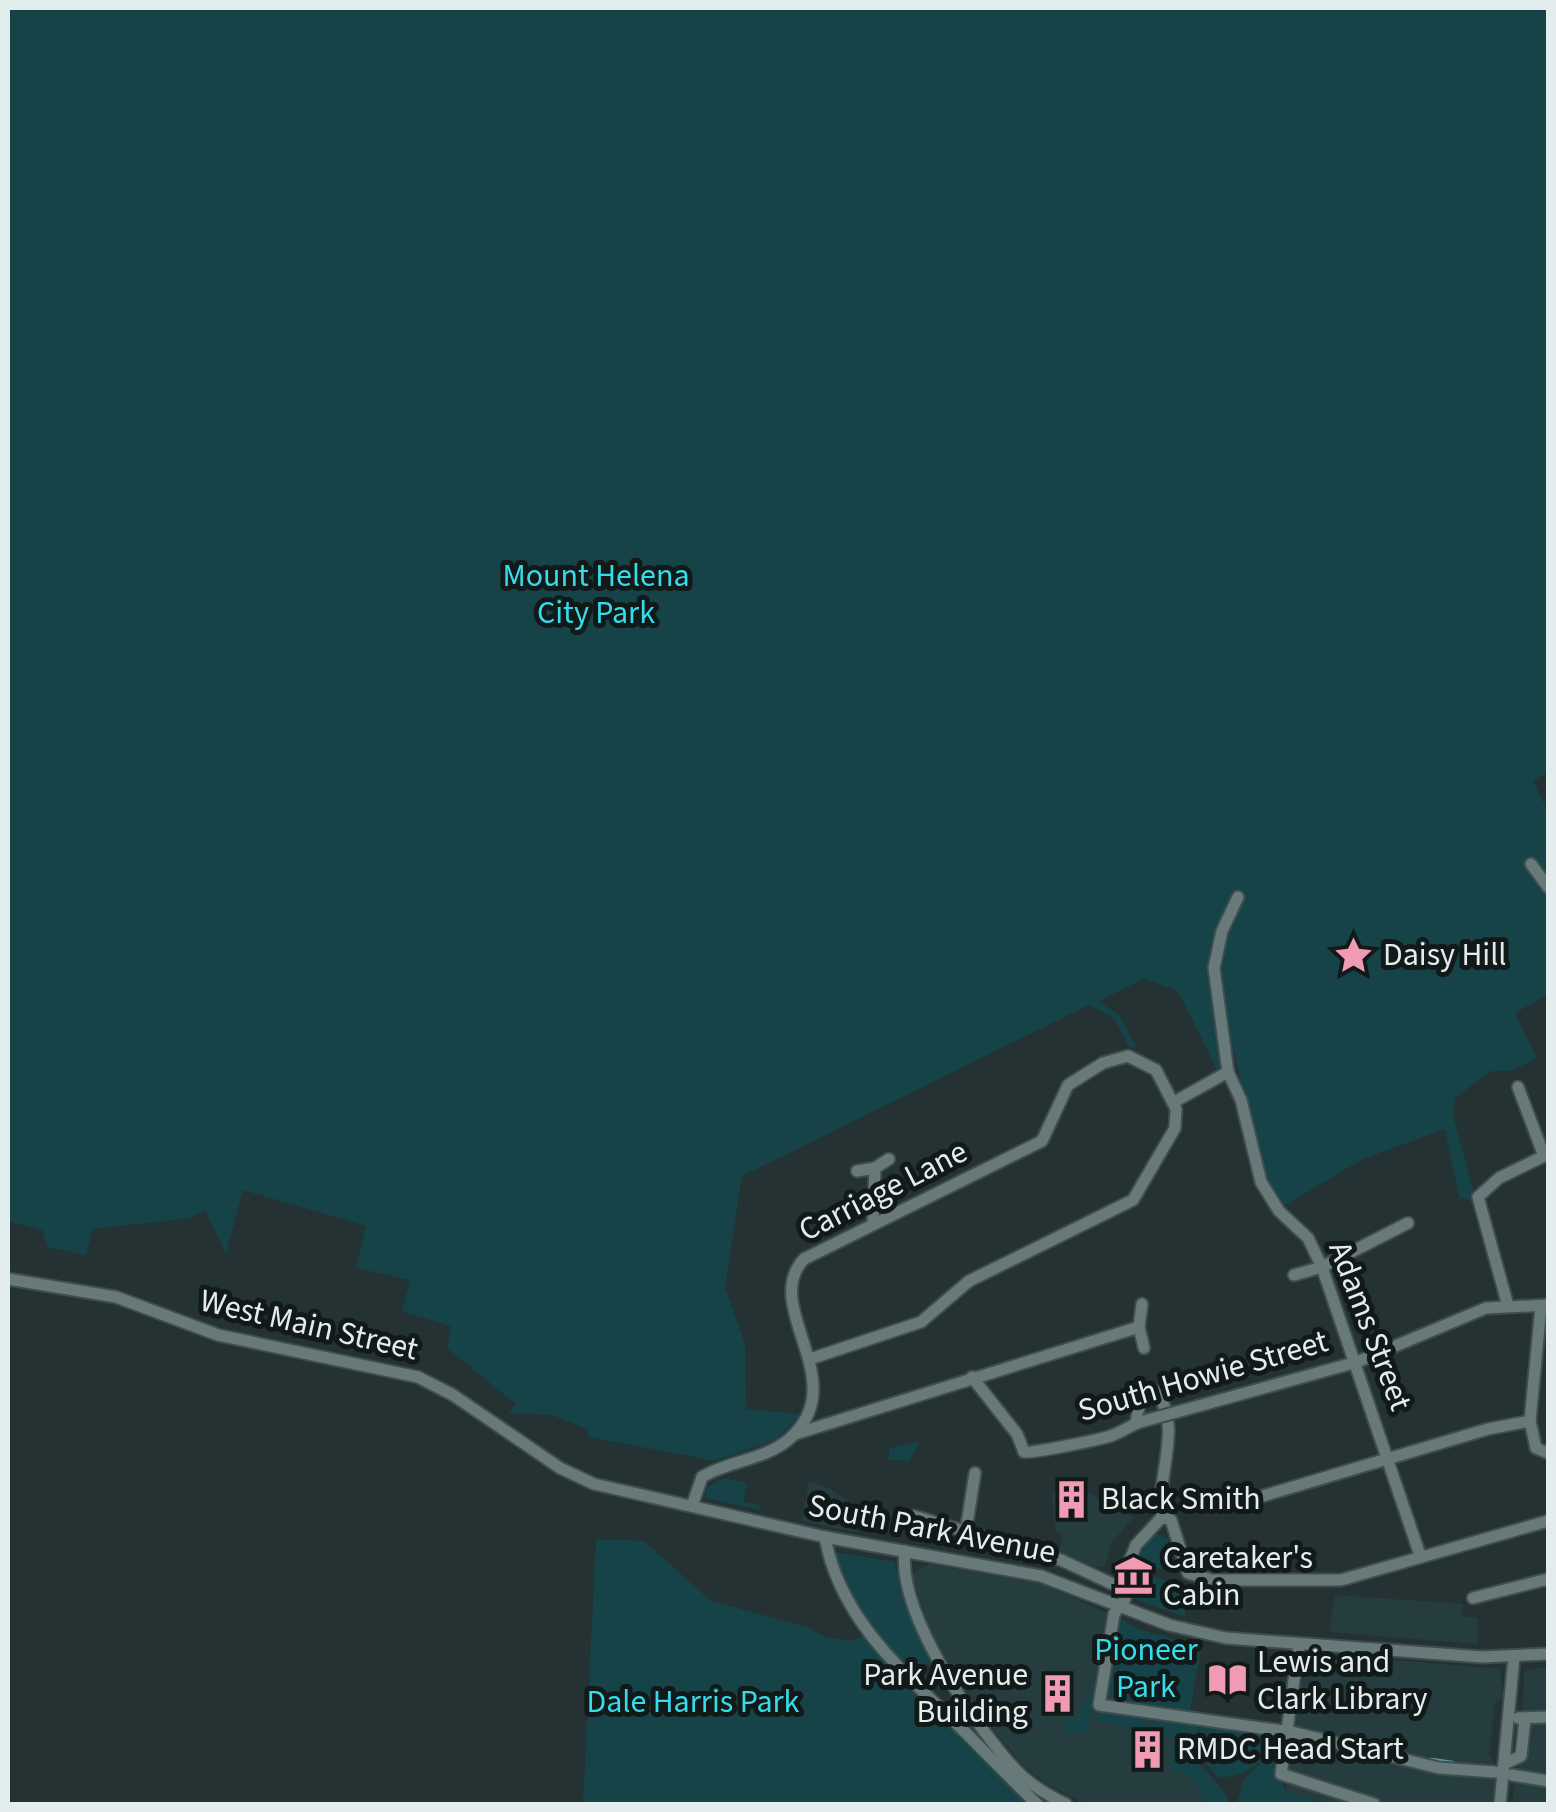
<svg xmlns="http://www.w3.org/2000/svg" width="1556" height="1812" font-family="'Source Sans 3',sans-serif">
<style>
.built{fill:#263d40}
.green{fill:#154347}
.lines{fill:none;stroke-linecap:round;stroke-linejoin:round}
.stream{stroke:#5b9aa0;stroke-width:2.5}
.minor-casing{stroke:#404d4e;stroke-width:15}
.minor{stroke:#68797a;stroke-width:11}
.minor-bridge-casing{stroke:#404d4e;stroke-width:15;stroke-linecap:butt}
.minor-bridge{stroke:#68797a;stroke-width:11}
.labels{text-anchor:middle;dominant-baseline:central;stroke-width:10;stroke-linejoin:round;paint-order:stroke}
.park-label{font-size:32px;fill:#37dcea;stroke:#121919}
.poi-label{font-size:32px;fill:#e4edee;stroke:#121919;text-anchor:start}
.street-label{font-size:32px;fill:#e4edee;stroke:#121919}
</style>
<rect width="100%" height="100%" fill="#243234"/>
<g class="built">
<path d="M809 1481 829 1488 857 1508 855 1532 802 1521Z"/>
<path d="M1079 1487 1133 1518 1112 1542 1105 1566 1095 1567 1058 1553 1063 1535 1055 1530 1052 1492Z"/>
<path d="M929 1564 1042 1584 1116 1617 1111 1699 1200 1712 1195 1760 1199 1787 1208 1804H1085L1047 1784 1024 1766 983 1717 932 1636 911 1574Z"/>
<path d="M1335 1595 1463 1604 1462 1616 1478 1618 1477 1644 1329 1632Z"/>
<path d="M1310 1653 1500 1669 1503 1698 1495 1702 1489 1755 1496 1766 1492 1804H1330L1287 1793 1285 1764 1293 1716Z"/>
<path d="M1548 1666V1804H1512L1516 1771 1530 1747 1532 1728 1523 1708 1524 1672Z"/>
</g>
<g class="green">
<path d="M8 8H1548V772L1533 781 1548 812V995L1515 1013 1537 1058 1512 1071H1492L1455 1098 1453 1116 1474 1193 1469 1200 1459 1197 1445 1129 1363 1159 1282 1207 1267 1186 1233 1049 1227 1051 1218 1072 1178 991 1144 979 1099 1001 1119 1015 1137 1048 1129 1047 1114 1018 1089 1005 742 1176 725 1287 745 1344 746 1409 802 1414 775 1440 715 1461 589 1437 587 1429 552 1415 509 1413 516 1404 447 1348 451 1326 402 1312 410 1280 356 1268 366 1226 243 1190 226 1254 205 1211 190 1218 93 1229 86 1255 47 1247 43 1231 8 1220Z"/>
<path d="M920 1442 909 1461 888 1460 890 1448Z"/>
<path d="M723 1478 747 1483 743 1502 759 1505 760 1510 705 1498 707 1488Z"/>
<path d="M1150 1531 1169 1539 1162 1569 1129 1561Z"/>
<path d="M596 1539 644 1541 711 1601 808 1627 825 1637 849 1641 866 1635 907 1686 1031 1804H583Z"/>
<path d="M834 1552 894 1562 912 1616 952 1689 927 1663 909 1677C877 1639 848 1600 834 1552Z"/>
<path d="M1154 1576C1176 1584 1185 1592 1186 1617L1134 1599 1127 1587 1145 1594Z"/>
<path d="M1116 1617 1144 1631 1202 1646 1190 1710 1111 1699 1105 1692Z"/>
<path d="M1094 1691 1089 1731 1064 1734 1067 1718 1079 1719 1082 1703 1087 1704 1089 1692Z"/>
<path d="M1099 1712 1146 1718 1144 1731 1097 1721Z"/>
<path d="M1155 1719 1198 1725 1195 1759 1223 1790 1230 1804H1208L1192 1778 1170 1770 1175 1738 1152 1733Z"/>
<path d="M1201 1721 1267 1733 1276 1738C1267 1762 1243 1779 1218 1777L1198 1754Z"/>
<path d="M1280 1744 1279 1776 1287 1793 1330 1804H1237L1244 1779Z"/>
</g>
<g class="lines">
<path class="stream" d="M1431 1759 1453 1762"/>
<defs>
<g id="minor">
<path d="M1531 864 1548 887"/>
<path d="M1228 1072 1241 1100 1261 1182 1279 1211 1308 1238 1322 1267 1420 1555"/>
<path d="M1518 1087 1544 1156"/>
<path d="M1174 1102 1228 1072 1214 968 1222 931 1238 897"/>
<path d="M857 1171 875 1168"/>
<path d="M873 1224 875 1168 889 1159"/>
<path d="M1294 1275 1322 1267 1408 1223"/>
<path d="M8 1279 116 1297 218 1335 418 1377 453 1395 560 1468 594 1484 825 1537 1041 1576 1169 1625 1226 1638 1482 1657 1548 1654"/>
<path d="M1142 1304 1139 1327 1144 1348"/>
<path d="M1508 1306 1478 1197 1499 1178 1548 1154"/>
<path d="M1541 1306 1530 1421 1536 1448 1548 1453"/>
<path d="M972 1377 1017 1434 1024 1452C1029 1454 1104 1439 1113 1435 1124 1431 1132 1424 1144 1421"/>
<path d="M1184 1410 1357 1362 1486 1308 1548 1305"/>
<path d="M1136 1423 1140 1399 1150 1391 1156 1392C1184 1426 1155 1478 1162 1517"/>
<path d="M795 1434 1139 1327"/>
<path d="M692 1506 702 1477C728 1461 764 1460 788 1440 856 1383 759 1307 804 1259L1042 1141 1068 1085 1103 1063 1128 1056 1156 1070 1176 1109 1175 1128 1133 1200 969 1281 921 1322 810 1359"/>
<path d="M1229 1506 1488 1429 1530 1421"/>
<path d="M914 1516 1061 1560 1119 1587"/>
<path d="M1162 1517 1171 1520 1188 1573 1212 1580H1341L1548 1521"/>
<path d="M1162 1517 1136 1545 1119 1587 1125 1599 1114 1614 1099 1705 1283 1731"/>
<path d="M966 1530 975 1473"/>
<path d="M825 1537C840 1622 908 1676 966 1733 990 1757 1013 1781 1037 1804"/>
<path d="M905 1551C897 1613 974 1724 1015 1769 1030 1785 1047 1795 1066 1804"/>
<path d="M1473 1598 1548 1579"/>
<path d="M1299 1644 1281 1774 1374 1804"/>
<path d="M1518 1718 1548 1717"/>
<path d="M1292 1732 1439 1768 1495 1772"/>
<path d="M1504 1764 1521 1756 1525 1719"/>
<path d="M1512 1775 1548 1781"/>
<path d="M1500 1804 1514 1657"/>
</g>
</defs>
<use href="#minor" class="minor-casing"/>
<use href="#minor" class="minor"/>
<defs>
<path id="minor-bridge" d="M1144 1421 1184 1410"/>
</defs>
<use href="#minor-bridge" class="minor-bridge-casing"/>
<use href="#minor-bridge" class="minor-bridge"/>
</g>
<defs>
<symbol id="sight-bare" viewBox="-9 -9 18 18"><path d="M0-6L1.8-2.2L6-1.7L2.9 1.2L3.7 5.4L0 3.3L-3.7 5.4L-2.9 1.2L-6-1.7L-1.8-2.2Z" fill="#f19ab4" stroke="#121919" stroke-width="2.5" paint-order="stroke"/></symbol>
<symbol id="building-bare" viewBox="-9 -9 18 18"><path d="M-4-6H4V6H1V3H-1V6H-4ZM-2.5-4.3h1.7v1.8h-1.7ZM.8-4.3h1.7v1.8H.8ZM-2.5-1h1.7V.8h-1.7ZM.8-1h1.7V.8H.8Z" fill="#f19ab4" stroke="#121919" stroke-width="2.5" paint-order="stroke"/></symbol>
<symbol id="museum-bare" viewBox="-9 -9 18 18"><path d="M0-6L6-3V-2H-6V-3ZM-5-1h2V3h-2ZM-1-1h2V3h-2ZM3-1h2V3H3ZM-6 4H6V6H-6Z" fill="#f19ab4" stroke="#121919" stroke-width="2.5" paint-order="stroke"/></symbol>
<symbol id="library-bare" viewBox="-9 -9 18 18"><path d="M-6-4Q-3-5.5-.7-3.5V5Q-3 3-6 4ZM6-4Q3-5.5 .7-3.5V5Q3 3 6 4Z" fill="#f19ab4" stroke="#121919" stroke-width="2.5" paint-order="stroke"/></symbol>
</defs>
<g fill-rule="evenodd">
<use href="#sight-bare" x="1326" y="928" width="55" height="55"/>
<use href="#building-bare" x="1044" y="1472" width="55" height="55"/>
<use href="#museum-bare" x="1106" y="1548" width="55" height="55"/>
<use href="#library-bare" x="1200" y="1652" width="55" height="55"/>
<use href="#building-bare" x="1030" y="1666" width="55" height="55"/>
<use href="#building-bare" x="1120" y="1722" width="55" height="55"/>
</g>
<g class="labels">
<g class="park-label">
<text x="596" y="576">Mount Helena<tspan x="596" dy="37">City Park</tspan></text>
<text x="1146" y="1650">Pioneer<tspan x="1146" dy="37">Park</tspan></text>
<text x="693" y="1702">Dale Harris Park</text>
</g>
<g class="poi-label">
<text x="1383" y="955">Daisy Hill</text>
<text x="1101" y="1499">Black Smith</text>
<text x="1163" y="1558">Caretaker's<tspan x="1163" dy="37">Cabin</tspan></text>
<text x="1257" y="1662">Lewis and<tspan x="1257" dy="37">Clark Library</tspan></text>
<text x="1028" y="1675" text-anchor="end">Park Avenue<tspan x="1028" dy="37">Building</tspan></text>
<text x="1177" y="1749">RMDC Head Start</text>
</g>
<g class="street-label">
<text transform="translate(883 1191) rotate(-27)">Carriage Lane</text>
<text transform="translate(309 1325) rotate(13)">West Main Street</text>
<text transform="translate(1370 1326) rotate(69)">Adams Street</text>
<text transform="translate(1203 1376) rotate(-16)">South Howie Street</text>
<text transform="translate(932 1529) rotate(11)">South Park Avenue</text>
</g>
</g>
<rect width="1556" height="1812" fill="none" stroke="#e4edee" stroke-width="20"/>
</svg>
